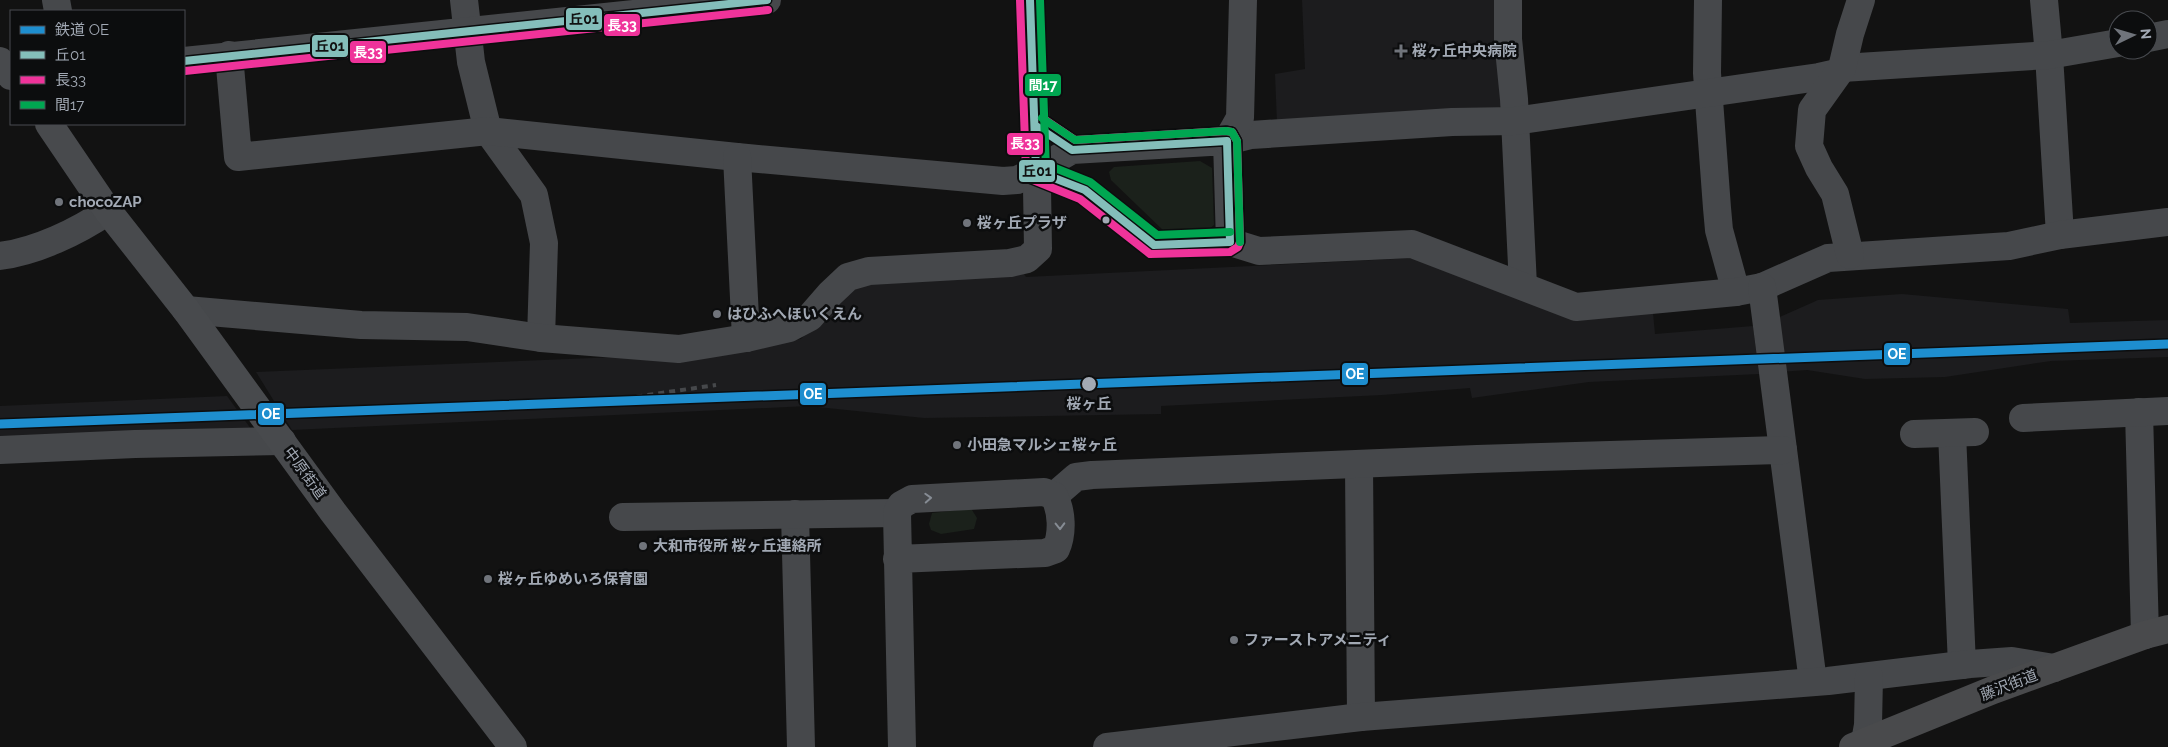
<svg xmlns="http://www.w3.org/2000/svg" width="2168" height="747" font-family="Raleway,'Noto Sans JP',sans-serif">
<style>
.built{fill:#1c1c1e}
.green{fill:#1b211b}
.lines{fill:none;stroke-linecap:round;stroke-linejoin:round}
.minor{stroke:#46484b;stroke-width:28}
.major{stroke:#484a4d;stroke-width:28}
.highway{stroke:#494a4c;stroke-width:28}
.rail{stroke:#46484b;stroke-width:4;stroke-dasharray:6 5;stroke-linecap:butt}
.bus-1-casing{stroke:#0c0d0e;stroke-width:11}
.bus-2-casing{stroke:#0c0d0e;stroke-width:11}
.bus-3-casing{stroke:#0c0d0e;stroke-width:11}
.bus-1{stroke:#84beba;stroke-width:8}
.bus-2{stroke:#ef339a;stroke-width:8}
.bus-3{stroke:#00a651;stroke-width:8}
.rail-1-casing{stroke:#0c0d0e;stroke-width:12}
.rail-1{stroke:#1e8ecf;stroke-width:9}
.oneway{stroke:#868c94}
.poi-dot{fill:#70747b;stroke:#0c0d0e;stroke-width:2}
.bus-dot{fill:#a2a9b4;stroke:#0c0d0e;stroke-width:2}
.labels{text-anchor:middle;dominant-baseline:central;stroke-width:5;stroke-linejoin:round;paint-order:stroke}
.poi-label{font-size:15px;font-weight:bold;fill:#a2a9b4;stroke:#0c0d0e;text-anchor:start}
.stop-label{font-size:15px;font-weight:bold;fill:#a2a9b4;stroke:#0c0d0e}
.street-label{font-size:15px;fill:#a2a9b4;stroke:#0c0d0e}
.line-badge{stroke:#0c0d0e;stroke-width:2}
.badge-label{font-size:14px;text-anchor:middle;font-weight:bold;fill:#fff}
.pale-badge-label{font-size:14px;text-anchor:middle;font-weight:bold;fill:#111}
</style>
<rect width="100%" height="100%" fill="#121212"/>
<g class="built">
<path d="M1302 0H1497L1503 102 1496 113 1277 123 1275 74 1305 69Z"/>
<path d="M1415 258 1653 313 1655 334 1753 326 1759 374 1589 382 1472 398 1470 388 1382 395 1161 406V414L924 418 808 406 292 430 256 372 641 356 725 350 801 339 845 290 865 282 1021 269 1026 277Z"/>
<path d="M1902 294 2068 309 2070 323 2168 320V357L2051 361 1945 377 1865 379 1807 370 1779 372 1773 320 1818 300Z"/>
<path d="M227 396 254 433 0 440V406Z"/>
</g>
<g class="green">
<path d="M1200 161 1212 168 1214 225 1209 229 1165 232 1111 180 1109 172 1114 167Z"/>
<path d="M968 509 972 510 977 518 974 529 941 534 931 530 929 524 932 513Z"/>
</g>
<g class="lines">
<g class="minor">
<path d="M56 0 58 11"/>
<path d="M464 0 471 62 488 131 534 195 544 243 541 338"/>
<path d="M1508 0V39L1514 99 1523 286"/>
<path d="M1708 0 1707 73 1717 208 1719 230 1736 292"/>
<path d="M2044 0 2049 55 2060 235"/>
<path d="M2148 38 2168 34"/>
<path d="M229 55 238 157 488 131 737 157 1003 181 1017 180 1036 171 1072 150 1227 141 1230 242"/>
<path d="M184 61 767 0"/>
<path d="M1842 68 2049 55 2118 43"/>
<path d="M1227 141 1251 135 1452 122 1515 121 1819 77 1837 73"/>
<path d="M1227 141 1240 118 1243 0"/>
<path d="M737 157 746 338"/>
<path d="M1036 171 1085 190 1154 245 1230 242 1259 251 1412 244 1576 307 1736 292 1762 287 1828 258 2009 246 2060 235 2168 222"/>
<path d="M1850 255 1835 194 1819 168 1809 146 1812 110 1842 68 1850 34 1861 0"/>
<path d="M0 256C37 251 77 232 108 211"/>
<path d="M1762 287 1813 682"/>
<path d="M186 310 361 325 467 327 541 338 679 349 746 338 789 328 810 317 830 294 848 277 869 271 1010 263 1027 259 1038 249 1036 126 1030 0"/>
<path d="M2139 412 2145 635"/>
<path d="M2023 418 2168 411"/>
<path d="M1952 433 1962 665"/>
<path d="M1914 434 1975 432"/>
<path d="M0 450 135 444 282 441"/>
<path d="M1359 465 1361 717"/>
<path d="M1054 496 1076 477 1092 475 1477 459 1783 450"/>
<path d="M795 514 801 747"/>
<path d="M623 517 897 513"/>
<path d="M897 559 1045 553 1056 549C1063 533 1062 511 1054 496L1044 492 912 499 901 505 897 513 902 747"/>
<path d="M1107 747 1361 717 1828 681 1970 664 2012 661 2054 668"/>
<path d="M1864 747 1868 725 1869 677"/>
</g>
<g class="major">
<path d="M0 61 11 76"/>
<path d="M49 124 108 211 186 310 333 512 513 747"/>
</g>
<path class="highway" d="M1853 747 1993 690 2145 635 2168 629"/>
<path class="rail" d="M593 403 716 385"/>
<defs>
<g id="bus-1">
<path d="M1030 0 1036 171 1085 190 1154 245 1230 242 1227 141 1072 150 1036 126"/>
<path d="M184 61 767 0"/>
</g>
<g id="bus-2">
<path d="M1020 0 1026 171 1028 178 1080 199 1150 254 1230 252 1238 247 1240 242 1237 141 1232 132 1226 131 1075 140 1044 119"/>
<path d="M185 71 768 10"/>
</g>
<g id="bus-3">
<path d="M1040 0 1046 170"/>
<path d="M1042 118 1075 140 1226 131 1232 132 1237 141 1240 242"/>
<path d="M1040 162 1090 182 1157 235 1230 232"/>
</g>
</defs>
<use href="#bus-1" class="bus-1-casing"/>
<use href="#bus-2" class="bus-2-casing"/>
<use href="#bus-3" class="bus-3-casing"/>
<use href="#bus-1" class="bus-1"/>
<use href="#bus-2" class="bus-2"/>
<use href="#bus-3" class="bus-3"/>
<defs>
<path id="rail-1" d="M0 424 2168 344"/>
</defs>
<use href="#rail-1" class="rail-1-casing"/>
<use href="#rail-1" class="rail-1"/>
</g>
<defs><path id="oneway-chevron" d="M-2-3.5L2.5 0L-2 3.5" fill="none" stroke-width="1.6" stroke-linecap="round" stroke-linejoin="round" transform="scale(1.25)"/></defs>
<g class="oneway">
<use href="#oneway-chevron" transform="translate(928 498) rotate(-3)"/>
<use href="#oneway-chevron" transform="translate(1060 526) rotate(89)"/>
</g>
<g class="poi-dot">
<path d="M1398.5 43.5h5v5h5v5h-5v5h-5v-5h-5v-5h5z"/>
<circle cx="59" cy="202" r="5"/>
<circle cx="967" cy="223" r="5"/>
<circle cx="717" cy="314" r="5"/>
<circle cx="957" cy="445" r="5"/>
<circle cx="643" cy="546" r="5"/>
<circle cx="488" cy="579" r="5"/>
<circle cx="1234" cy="640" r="5"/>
</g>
<g class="bus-dot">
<circle cx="1106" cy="220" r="4.5"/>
<circle cx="1089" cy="384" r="8"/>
</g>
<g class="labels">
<g class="poi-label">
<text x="1412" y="51">桜ヶ丘中央病院</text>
<text x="69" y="202">chocoZAP</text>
<text x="977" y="223">桜ヶ丘プラザ</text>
<text x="727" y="314">はひふへほいくえん</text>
<text x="967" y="445">小田急マルシェ桜ヶ丘</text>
<text x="653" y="546">大和市役所 桜ヶ丘連絡所</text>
<text x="498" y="579">桜ヶ丘ゆめいろ保育園</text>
<text x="1244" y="640">ファーストアメニティ</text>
</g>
<g class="stop-label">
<text x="1089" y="404">桜ヶ丘</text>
</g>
<g class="street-label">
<text transform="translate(305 473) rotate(54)">中原街道</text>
<text transform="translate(2009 685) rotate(-21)">藤沢街道</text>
</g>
</g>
<g class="line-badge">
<rect x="565" y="7" width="38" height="24" rx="5" fill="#84beba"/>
<rect x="603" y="13" width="38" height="24" rx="5" fill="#ef339a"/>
<rect x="311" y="34" width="38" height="24" rx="5" fill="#84beba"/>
<rect x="349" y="40" width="38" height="24" rx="5" fill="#ef339a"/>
<rect x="1024" y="73" width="38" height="24" rx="5" fill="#00a651"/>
<rect x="1006" y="132" width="38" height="24" rx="5" fill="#ef339a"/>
<rect x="1018" y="159" width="38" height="24" rx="5" fill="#84beba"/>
<rect x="1883" y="342" width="28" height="24" rx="5" fill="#1e8ecf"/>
<rect x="1341" y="362" width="28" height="24" rx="5" fill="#1e8ecf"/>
<rect x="799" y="382" width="28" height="24" rx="5" fill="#1e8ecf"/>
<rect x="257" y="402" width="28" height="24" rx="5" fill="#1e8ecf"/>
</g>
<g class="badge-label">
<text x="622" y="30">長33</text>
<text x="368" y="57">長33</text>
<text x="1043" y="90">間17</text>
<text x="1025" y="148">長33</text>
<text x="1897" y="359">OE</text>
<text x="1355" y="379">OE</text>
<text x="813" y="399">OE</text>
<text x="271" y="419">OE</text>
</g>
<g class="pale-badge-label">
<text x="584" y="24">丘01</text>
<text x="330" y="51">丘01</text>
<text x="1037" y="176">丘01</text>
</g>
<rect x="10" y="10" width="175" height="115" fill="#0c0d0e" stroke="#484b50"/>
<rect x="20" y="26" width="25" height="8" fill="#1e8ecf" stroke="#484b50"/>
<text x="55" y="35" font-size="15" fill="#a2a9b4">鉄道 OE</text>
<rect x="20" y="51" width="25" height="8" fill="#84beba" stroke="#484b50"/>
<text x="55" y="60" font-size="15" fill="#a2a9b4">丘01</text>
<rect x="20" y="76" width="25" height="8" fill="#ef339a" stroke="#484b50"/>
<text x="55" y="85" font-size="15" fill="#a2a9b4">長33</text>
<rect x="20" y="101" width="25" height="8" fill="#00a651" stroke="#484b50"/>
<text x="55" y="110" font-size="15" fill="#a2a9b4">間17</text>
<g transform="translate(2133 35) rotate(85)"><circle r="24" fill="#0c0d0e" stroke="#484b50"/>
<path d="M0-4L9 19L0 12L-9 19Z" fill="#70747b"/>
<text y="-8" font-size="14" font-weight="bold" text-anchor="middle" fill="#a2a9b4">N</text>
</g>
</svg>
